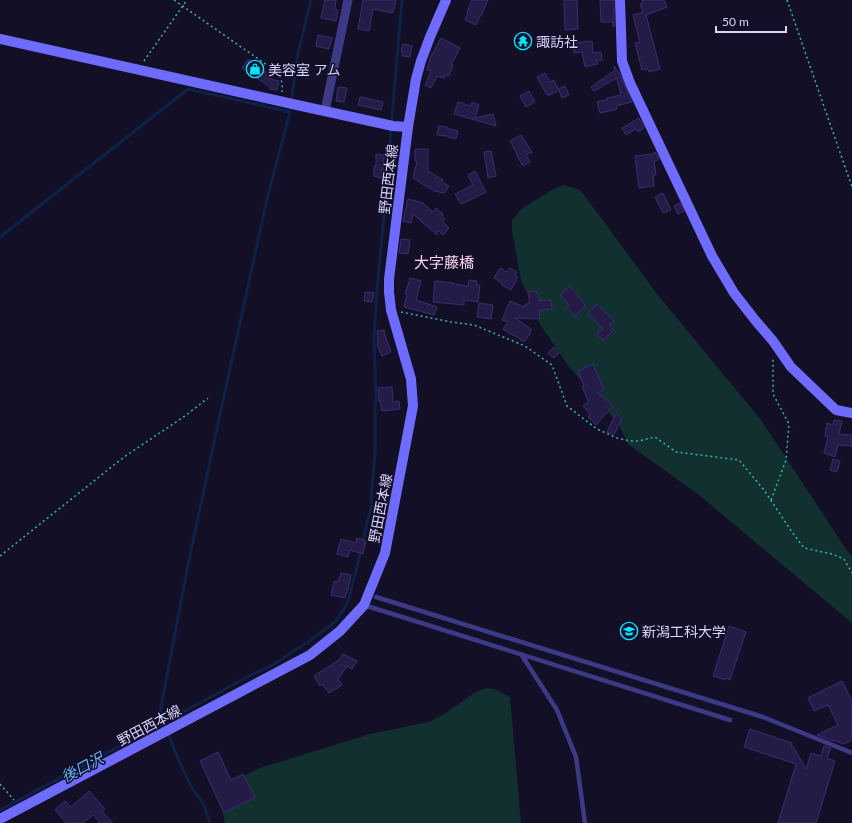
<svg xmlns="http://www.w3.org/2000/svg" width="852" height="823" font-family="Lato,'Noto Sans JP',sans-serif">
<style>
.green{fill:#12302f}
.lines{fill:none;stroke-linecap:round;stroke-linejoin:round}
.stream{stroke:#0c2248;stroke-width:3}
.building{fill:#241b47;stroke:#3b2d73}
.path{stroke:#2fb8b0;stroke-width:1.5;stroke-dasharray:2 3;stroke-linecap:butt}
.lane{stroke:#3d3a85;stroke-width:4.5}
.street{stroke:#3d3a85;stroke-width:9}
.secondary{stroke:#6f6bff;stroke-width:10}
.labels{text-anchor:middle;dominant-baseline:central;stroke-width:3;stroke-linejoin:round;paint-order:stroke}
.poi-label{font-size:14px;fill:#d9d4ff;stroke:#130f26;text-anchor:start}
.street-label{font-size:14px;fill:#d9d4ff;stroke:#130f26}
.neighbourhood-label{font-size:15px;fill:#ffd6f0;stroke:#130f26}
.water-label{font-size:15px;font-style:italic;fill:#62b6ff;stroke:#130f26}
</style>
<rect width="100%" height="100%" fill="#130f26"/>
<g class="green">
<path d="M564 185 580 190 596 211 657 294 761 420 848 552 852 556V623L699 495 628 444 619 425 590 390 569 367 540 324 521 280 512 231V220L521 209 552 190Z"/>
<path d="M487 688 495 689 510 697 521 823H225L223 814 222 802 242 777 260 768 370 734 429 722 446 713 474 693Z"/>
</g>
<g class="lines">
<g class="stream">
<path d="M0 237 188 89 290 112"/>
<path d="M363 543V540L372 504 371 499 375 453V405L376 402 374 339 377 289 386 195 392 117 402 0"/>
<path d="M0 810 163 723 249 676 260 671 274 664 308 642 335 622 344 609 349 598 361 551"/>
<path d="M210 823 203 803 191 786 178 759 160 712 189 560 219 419 267 199 290 112 297 58 311 0"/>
</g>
</g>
<g class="building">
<path d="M325 0H336L335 9 338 10 336 21 321 18Z"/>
<path d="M363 0H396L393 13 373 9 369 31 358 29Z"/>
<path d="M472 0H488L481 16H480L476 25 465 20 468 13 467 12Z"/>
<path d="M564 0H577L578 29 565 30Z"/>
<path d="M600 0H614V27H613V22H601Z"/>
<path d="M642 0H664L667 7 646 15 660 69 649 72 648 69 642 70 635 43 640 42 633 15 643 12 640 4 643 3Z"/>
<path d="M318 35 332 38 329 49 316 46Z"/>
<path d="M441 38 460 48 451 65H453L449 76 445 75 444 78 437 76 431 88 425 85 431 71 427 70 430 58Z"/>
<path d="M592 41 593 53 601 52 602 60H596L598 64 585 67 582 52 574 53 573 43Z"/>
<path d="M403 44 412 46 410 57 402 56 403 52H401Z"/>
<path d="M248 59 269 74 266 78 279 81 277 90 270 89V87L242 68Z"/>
<path d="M614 66 620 74 632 102 616 106 617 109 600 113 597 102 608 99 607 98 621 95 617 78 594 91 591 87 615 70Z"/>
<path d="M545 73 550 82 554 80 558 89 565 86 569 95 562 98 559 90 550 95H547L537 77Z"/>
<path d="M338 87 347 88 344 102 336 101Z"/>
<path d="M529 91 535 102 526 107 520 96Z"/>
<path d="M360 97 383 102 381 110 358 105Z"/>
<path d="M458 102 471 106 472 102 479 105 475 118 493 114 496 126 454 114Z"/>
<path d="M639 118 644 128 638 132 636 129 626 135 622 128Z"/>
<path d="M439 126 447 127V128L458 131 456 139 448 137V136L437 135Z"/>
<path d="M521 135 532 152 526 155 530 162 523 166 516 154H517L510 141Z"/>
<path d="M415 149H428V171L443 180 442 182 449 186 444 193 434 191 413 178 417 161H415Z"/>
<path d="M491 151 496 176 488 178 484 152Z"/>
<path d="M655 152 659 159 654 162 656 175H653L654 186 639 188 635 156 652 154Z"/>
<path d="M376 154 384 155 383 172 382 171 381 178 374 176V166H376Z"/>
<path d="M475 171 486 192 462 204 461 203H460L455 194 473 185 468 175Z"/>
<path d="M663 193 671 210 663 213 655 197Z"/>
<path d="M408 199 423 203 433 212 436 208 443 214 442 216 445 219 442 221 449 228 443 235 438 230 437 235 413 214 411 223 403 221Z"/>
<path d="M680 203 684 211 678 214 674 206Z"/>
<path d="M401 239 410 240 408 254 399 253Z"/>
<path d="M500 268 507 272 510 268 517 272 515 275 518 277 511 290 502 285 503 284 494 278Z"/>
<path d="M410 278 421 281 416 300 437 307 434 315 404 307 407 294H405Z"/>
<path d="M469 280 477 281 476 285H480L478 302 464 300V305L433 302 435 281 454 283 453 284 468 286Z"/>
<path d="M570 286 586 306 575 316 567 307 569 305 560 295Z"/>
<path d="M529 291 537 292V294H539V301L551 300 552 309 540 310 539 319 515 318 532 330 529 333 530 334 524 342 514 335V336L503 329 508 322 502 320 510 301 525 307V304H529Z"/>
<path d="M365 292 374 293 372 302 364 301Z"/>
<path d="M479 303 493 305 491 319 477 317Z"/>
<path d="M597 304 614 321 609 325 614 330 603 340 597 334 603 329 588 313Z"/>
<path d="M384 330 385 335 391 352 382 356 377 344H378L377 331Z"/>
<path d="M554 347 559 353 554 358 548 353Z"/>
<path d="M593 364 604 390 597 393 610 402 612 407 596 425 588 417 590 414 583 406 588 401 582 386H584L578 371Z"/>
<path d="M392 387 393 402 399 401 400 409 382 411 380 401H379L378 388Z"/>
<path d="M616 413 622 418 614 435 607 432Z"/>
<path d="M834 420 842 421 839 434 852 435V446L838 445 835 457 824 453 828 437 825 436 827 423 833 425Z"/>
<path d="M833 459 840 461 837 472 830 470Z"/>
<path d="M357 538 366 541 363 554 350 550 348 557 337 554 341 539 356 543Z"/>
<path d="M341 573 351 575 348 590H347L345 598 331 595 334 581 338 582Z"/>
<path d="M729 626 746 632 730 680 726 678 725 680 713 676Z"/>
<path d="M343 654 357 661 352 669 347 666 338 679 342 685 329 693 322 684 320 686 314 676 339 660Z"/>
<path d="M842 681 852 701V740L844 744 833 740V741L817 735 838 725 828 705 814 711 808 698Z"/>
<path d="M750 729 792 743 791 747 793 746 806 769 811 753 821 756 824 746 831 748 827 758 835 761 816 823H778L796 764 744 747Z"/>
<path d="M218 752 231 780 243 774 255 797 224 813 200 761Z"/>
<path d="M89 791 105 809 102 811 113 823H100L93 815 83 823H66L55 810 65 801 71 807Z"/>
</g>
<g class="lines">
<g class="path">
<path d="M174 0 274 70C281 76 283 82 282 92"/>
<path d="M787 0 852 187"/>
<path d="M144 61 187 0"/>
<path d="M401 312 451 322 474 325 525 346 552 365 567 406 597 429 617 438 630 441H639L655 437 676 452 739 460 764 490 792 532 804 548 832 554 844 559 852 573"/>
<path d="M771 500 786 460 789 424 773 394V359"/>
<path d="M0 556 124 457 185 416 208 398"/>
<path d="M0 784 14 800"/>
</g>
<g class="lane">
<path d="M376 597 763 717 852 753"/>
<path d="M364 605 730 720"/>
<path d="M521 654 557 710 576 757 585 823"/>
</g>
<path class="street" d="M325 111 348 0"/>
<g class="secondary">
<path d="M620 0 622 61 630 83 712 256 734 293 755 320 773 341 791 367 836 410 852 413"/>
<path d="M0 39 297 105 393 126 408 127"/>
<path d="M0 819 310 655 340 631 364 605 385 553 413 406 411 379 391 310 389 292V279L408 127 416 79 421 61 430 37 446 0"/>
</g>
</g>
<defs>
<symbol id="temple-ring" viewBox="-11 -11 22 22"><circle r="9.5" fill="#130f26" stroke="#00e5ff" stroke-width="1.5"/><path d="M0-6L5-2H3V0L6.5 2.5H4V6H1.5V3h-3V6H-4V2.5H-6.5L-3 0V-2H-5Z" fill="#00e5ff"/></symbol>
<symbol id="shop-ring" viewBox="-11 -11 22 22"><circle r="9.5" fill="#130f26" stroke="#00e5ff" stroke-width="1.5"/><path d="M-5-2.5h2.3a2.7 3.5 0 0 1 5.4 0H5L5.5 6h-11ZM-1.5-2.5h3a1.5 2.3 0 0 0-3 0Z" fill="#00e5ff"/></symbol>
<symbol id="university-ring" viewBox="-11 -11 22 22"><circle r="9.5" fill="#130f26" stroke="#00e5ff" stroke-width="1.5"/><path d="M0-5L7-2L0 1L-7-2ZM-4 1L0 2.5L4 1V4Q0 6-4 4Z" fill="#00e5ff"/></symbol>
</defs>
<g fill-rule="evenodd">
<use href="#temple-ring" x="513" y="31" width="20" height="20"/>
<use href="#shop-ring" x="245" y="59" width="20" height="20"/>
<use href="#university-ring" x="619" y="621" width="20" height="20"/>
</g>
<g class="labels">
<g class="poi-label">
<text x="536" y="41">諏訪社</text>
<text x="268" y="69">美容室 アム</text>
<text x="642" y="631">新潟工科大学</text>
</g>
<g class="street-label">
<text transform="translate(388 179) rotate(-83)">野田西本線</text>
<text transform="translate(380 508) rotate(-79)">野田西本線</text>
<text transform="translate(149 725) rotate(-28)">野田西本線</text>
</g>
<g class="neighbourhood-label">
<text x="444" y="262">大字藤橋</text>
</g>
<g class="water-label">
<text transform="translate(82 767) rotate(-28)">後口沢</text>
</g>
</g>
<path d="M716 26v6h70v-6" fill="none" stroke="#d9d4ff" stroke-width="2"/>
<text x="722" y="26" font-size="12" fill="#d9d4ff" stroke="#130f26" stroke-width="3" paint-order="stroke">50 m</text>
</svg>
